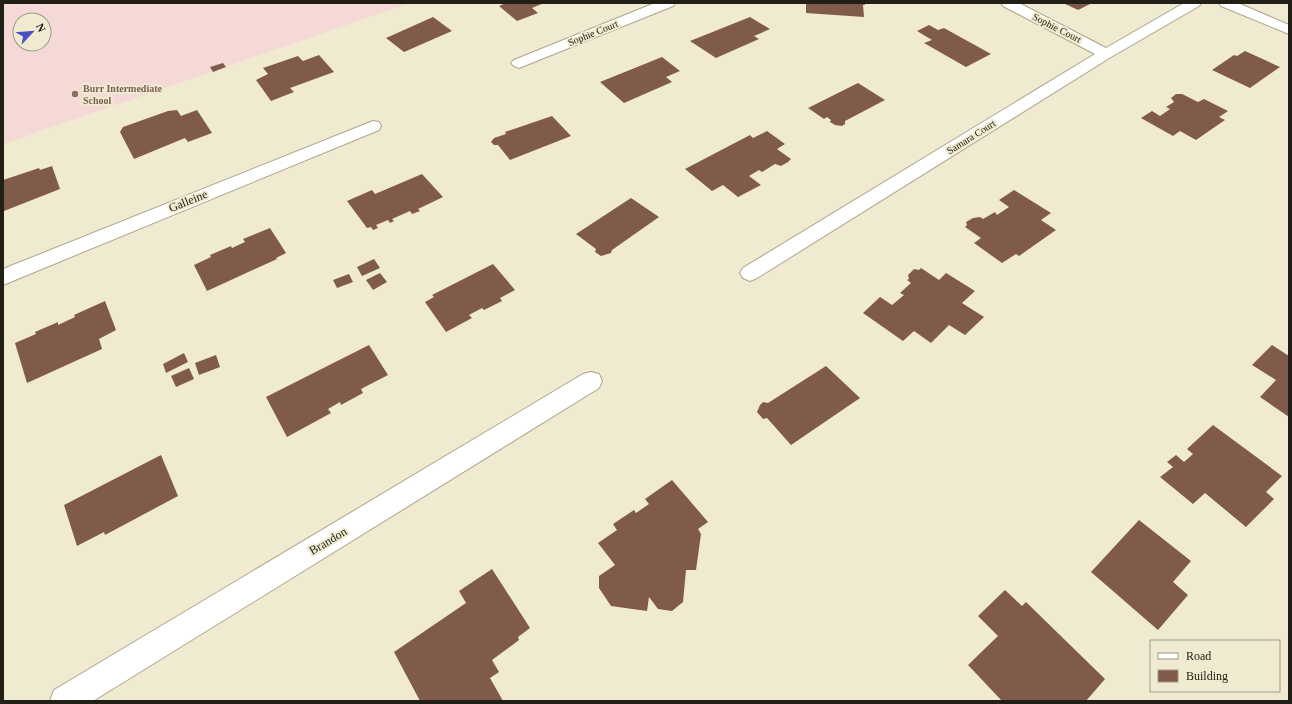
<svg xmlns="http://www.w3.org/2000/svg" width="1292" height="704" font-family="Georgia,serif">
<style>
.education{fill:#f4d9d7;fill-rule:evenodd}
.building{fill:#805b4b}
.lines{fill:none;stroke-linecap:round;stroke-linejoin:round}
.street-casing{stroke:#aaa58b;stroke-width:2}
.secondary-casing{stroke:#aaa58b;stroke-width:2}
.street{fill:#fff;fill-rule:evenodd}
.secondary{fill:#fff;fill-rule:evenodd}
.education-dot{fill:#8d6e63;stroke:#f0ebd0;stroke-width:1.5}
.labels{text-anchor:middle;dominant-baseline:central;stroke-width:4;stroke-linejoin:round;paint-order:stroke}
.far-street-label{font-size:10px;fill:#222016;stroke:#f0ebd0}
.far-education-label{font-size:10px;font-weight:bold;fill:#785e54;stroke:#f0ebd0;text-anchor:start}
.street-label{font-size:12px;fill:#222016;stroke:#f0ebd0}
</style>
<rect width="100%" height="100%" fill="#f0ebd0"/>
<path class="education" d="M3 3H410L3 144ZM20 20H44V44H20Z"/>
<g class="building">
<path d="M506 3H544L532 8 538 13 517 21 499 6Z"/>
<path d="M806 3H864L865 5H863L864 17 806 13Z"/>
<path d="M1063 3H1092L1078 10Z"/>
<path d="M433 17 452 31 404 52 386 38Z"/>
<path d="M750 17 770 29 754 36 759 39 716 58 690 41Z"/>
<path d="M929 25 938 30 944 28 991 54 966 67 924 43 932 40 917 31Z"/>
<path d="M1245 51 1280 67 1250 88 1212 70 1234 55 1237 56Z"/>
<path d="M319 55 334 72 290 88 294 92 271 101 256 80 268 74 263 68 298 56 303 61Z"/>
<path d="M662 57 680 71 666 77 672 82 624 103 600 82Z"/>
<path d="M223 63 226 67 213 72 210 67Z"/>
<path d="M858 83 885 100 845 121V124L842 126 835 125 830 122 831 120 827 117 824 119 808 108Z"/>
<path d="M1176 94H1182L1198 102 1204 99 1228 111 1219 117 1225 120 1196 140 1180 131 1173 136 1141 118 1152 111 1160 116 1170 109 1166 107 1174 102 1171 98Z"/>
<path d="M177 110 181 116 197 110 212 133 188 142 185 138 134 159 120 132 123 127 168 111Z"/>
<path d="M552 116 571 136 510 160 498 145H494L491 142 494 138 506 134 505 132Z"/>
<path d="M767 131 785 144 777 149 791 159 788 162 781 166 775 164 762 172 759 170 749 176 761 185 738 197 723 185 712 191 685 169 750 135 753 138Z"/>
<path d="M52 166 60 189 4 211 3 180 39 168 40 170Z"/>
<path d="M422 174 443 197 418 209 420 211 412 214 410 211 392 219 394 221 390 223 388 220 376 225 378 228 373 230 371 227 367 228 347 201 372 190 375 194Z"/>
<path d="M1014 190 1051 213 1041 220 1056 230 1019 256 1016 254 1002 263 974 243 981 238 965 227 967 225 966 222 973 218 980 217 983 219 995 212 997 215 1009 207 999 200Z"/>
<path d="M631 198 659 217 612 250 611 253 601 256 595 252 596 249 576 234Z"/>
<path d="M270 228 286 253 276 258 277 259 207 291 194 265 211 257 210 255 231 246 232 248 245 242 243 239Z"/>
<path d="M374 259 380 268 362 276 357 267Z"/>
<path d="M493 264 515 290 500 298 502 301 484 310 482 308 469 315 472 318 446 332 425 302 434 297 432 295Z"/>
<path d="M921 268 939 280 946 273 975 291 962 303 984 317 965 335 949 325 931 343 914 331 903 341 863 313 880 297 892 305 904 295 900 293 911 283 907 280 909 279 908 275 914 269 919 270Z"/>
<path d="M380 273 387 282 373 290 366 280Z"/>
<path d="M349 274 353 282 337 288 333 280Z"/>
<path d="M105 301 116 330 99 339 102 349 27 383 15 343 36 334 35 332 58 322V325L75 317 74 315Z"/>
<path d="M369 345 388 375 361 389 363 393 341 405 340 402 328 409 331 413 287 437 266 397Z"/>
<path d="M1272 345 1289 356V417L1260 397 1276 380 1252 365Z"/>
<path d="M184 353 188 362 166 373 163 364Z"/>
<path d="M216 355 220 367 199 375 195 363Z"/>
<path d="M826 366 860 398 791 445 767 418 763 419 757 412 760 405 763 402 768 403Z"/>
<path d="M189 368 194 379 176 387 171 376Z"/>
<path d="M1213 425 1282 476 1266 492 1274 499 1246 527 1205 493 1193 504 1160 477 1173 467 1167 462 1176 455 1184 462 1193 454 1187 449Z"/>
<path d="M161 455 178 496 105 535 104 532 77 546 64 505Z"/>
<path d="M672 480 708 522 698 529 701 534 696 570H686L683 602 672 611 658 609 649 597 647 611 611 606 599 588V576L615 565 598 543 617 530 613 524 634 510 636 513 649 504 645 499Z"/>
<path d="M1139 520 1191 561 1173 582 1188 595 1158 630 1091 572Z"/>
<path d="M492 569 530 628 518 637 519 640 492 660 499 672 490 678 503 701H420L394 652 466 603 459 591Z"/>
<path d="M1005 590 1022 606 1026 602 1105 679 1086 701H1002L968 665 998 636 978 616Z"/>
</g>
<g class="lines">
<defs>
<g id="street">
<path d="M655 3H675L673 6 524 66 519 68 514 66 511 63 514 60Z"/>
<path d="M1001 3H1019L1106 48 1184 3H1201L1199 6 1111 57 757 278 750 281 743 278 740 273 743 268 1095 54 1003 6Z"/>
<path d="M373 121 379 122 381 126 379 130 3 285V269Z"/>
<path d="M591 372 599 374 602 381 599 388 93 701H50L54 690 583 374Z"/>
</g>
<path id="secondary" d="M1219 3H1238L1289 25V34L1221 6Z"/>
</defs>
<use href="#street" class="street-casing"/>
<use href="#secondary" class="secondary-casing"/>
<use href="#street" class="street"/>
<use href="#secondary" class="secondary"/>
</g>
<circle class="education-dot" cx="75" cy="94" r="4"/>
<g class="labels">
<g class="far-street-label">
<text transform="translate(1057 28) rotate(27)">Sophie Court</text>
<text transform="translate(593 33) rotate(-22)">Sophie Court</text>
<text transform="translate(971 137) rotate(-32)">Samara Court</text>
</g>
<g class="far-education-label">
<text x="83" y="88">Burr Intermediate<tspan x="83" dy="12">School</tspan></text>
</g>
<g class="street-label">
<text transform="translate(188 201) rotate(-22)">Galleine</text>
<text transform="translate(328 541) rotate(-31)">Brandon</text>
</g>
</g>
<rect width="1292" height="704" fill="none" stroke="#222016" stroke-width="8"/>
<rect x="1150" y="640" width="130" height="52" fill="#f0ebd0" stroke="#9e9a86"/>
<rect x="1158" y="653" width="20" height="6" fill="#ffffff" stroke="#9e9a86"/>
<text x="1186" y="660" font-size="12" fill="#222016">Road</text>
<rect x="1158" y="670" width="20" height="12" fill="#805b4b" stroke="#9e9a86"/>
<text x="1186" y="680" font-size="12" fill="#222016">Building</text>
<g transform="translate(32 32) rotate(64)"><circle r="19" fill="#f0ebd0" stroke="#9e9a86"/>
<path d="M0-3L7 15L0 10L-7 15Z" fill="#4950c5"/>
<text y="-6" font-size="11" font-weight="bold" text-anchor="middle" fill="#222016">N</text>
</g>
</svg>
